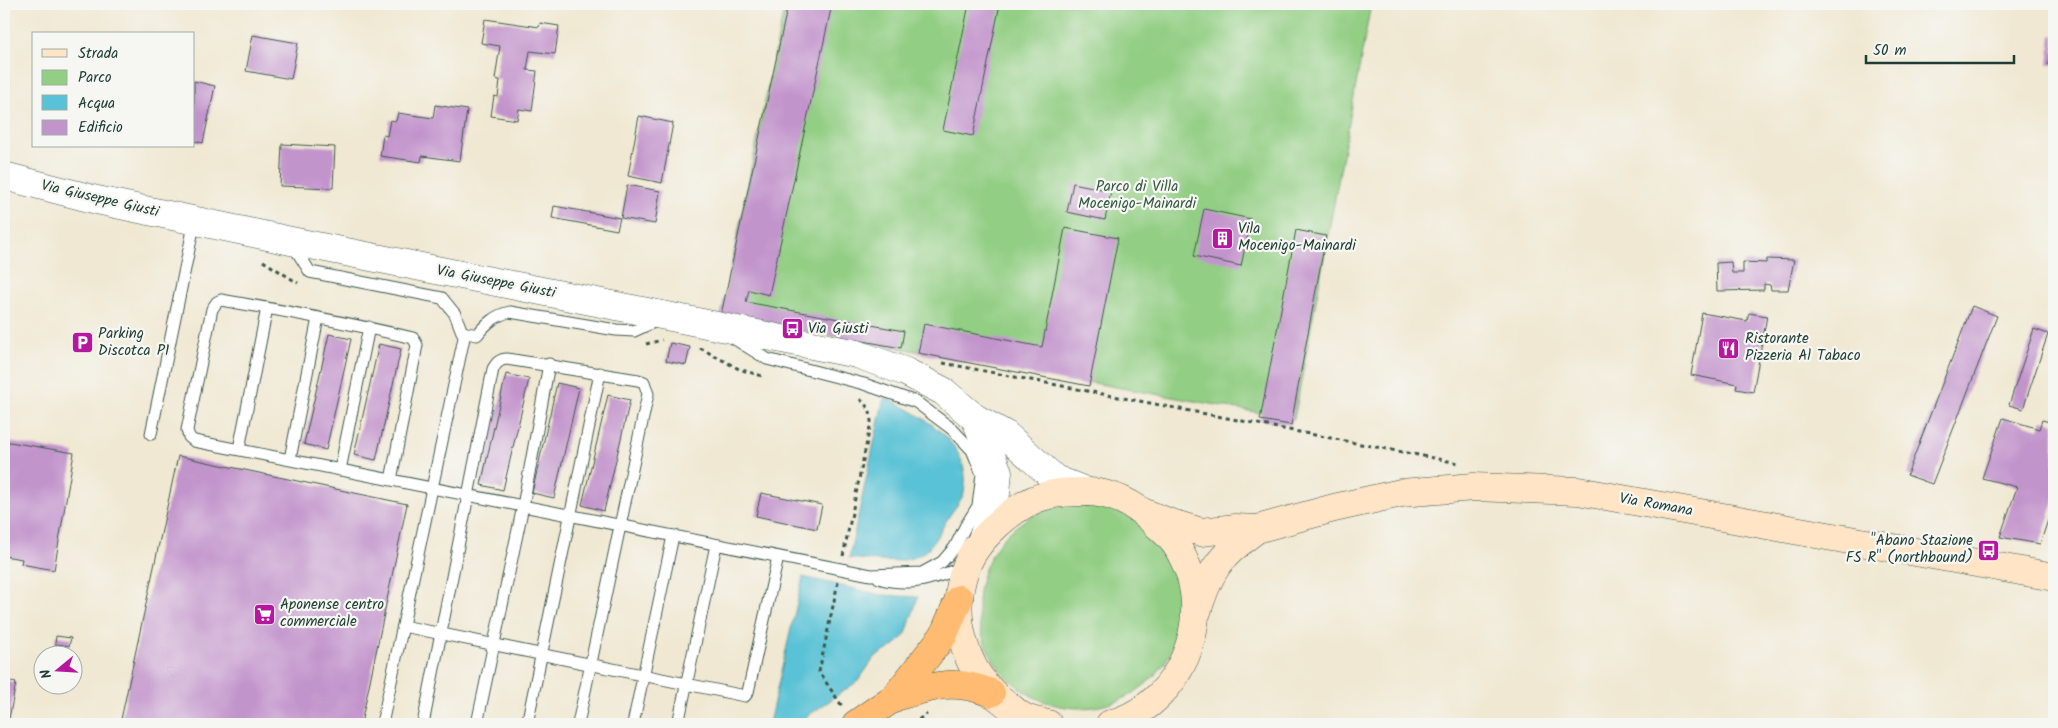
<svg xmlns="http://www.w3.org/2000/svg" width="2058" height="728" font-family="Kalam,sans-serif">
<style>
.green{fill:#92ce83;stroke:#58865c}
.water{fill:#5ac2d6;stroke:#3c8085}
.building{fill:#c294cc}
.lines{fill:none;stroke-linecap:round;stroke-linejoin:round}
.service-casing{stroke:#3e574c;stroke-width:13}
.tertiary-casing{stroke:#3e574c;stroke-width:29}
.secondary-casing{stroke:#3e574c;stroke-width:29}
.trunk-casing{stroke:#3e574c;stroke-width:29}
.path{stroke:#3e574c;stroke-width:3;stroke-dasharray:4 4;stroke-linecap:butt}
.service{stroke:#fff;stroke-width:11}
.tertiary{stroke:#fff;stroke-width:28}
.secondary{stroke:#ffe4c6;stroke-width:28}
.trunk{stroke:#ffbb71;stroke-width:28}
.labels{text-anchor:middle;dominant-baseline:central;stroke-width:4.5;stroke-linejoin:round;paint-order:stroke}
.park-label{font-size:15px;fill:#365a44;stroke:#f6f6f2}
.street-label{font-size:15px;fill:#1f3d34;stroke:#f6f6f2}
.poi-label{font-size:15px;fill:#1f3d34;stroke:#f6f6f2;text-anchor:start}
</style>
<rect width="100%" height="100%" fill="#f6f6f2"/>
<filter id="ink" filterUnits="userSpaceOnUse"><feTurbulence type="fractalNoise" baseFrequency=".02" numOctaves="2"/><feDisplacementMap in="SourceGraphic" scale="10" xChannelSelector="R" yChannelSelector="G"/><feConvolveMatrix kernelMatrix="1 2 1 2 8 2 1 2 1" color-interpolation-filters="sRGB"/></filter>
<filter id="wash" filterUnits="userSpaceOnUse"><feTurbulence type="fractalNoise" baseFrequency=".0096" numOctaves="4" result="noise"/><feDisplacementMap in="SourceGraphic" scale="20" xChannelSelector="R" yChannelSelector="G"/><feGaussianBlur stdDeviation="1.12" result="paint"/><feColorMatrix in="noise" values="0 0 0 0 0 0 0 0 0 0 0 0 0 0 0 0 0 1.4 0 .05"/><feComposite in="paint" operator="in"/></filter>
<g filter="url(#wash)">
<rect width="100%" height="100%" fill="#f0e8d2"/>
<g class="green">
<path d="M785 4H1371L1294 419 721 316Z"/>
<circle cx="1080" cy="606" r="102"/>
</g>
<g class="water">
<path d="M884 397C920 414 974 443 964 492 962 500 953 510 948 518 943 526 932 547 924 552 902 567 874 560 849 558Z"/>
<path d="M803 577 881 595 918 597 906 634 894 646 875 657 858 681 796 724H771L769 723Z"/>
</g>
<g id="blocks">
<g class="building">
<path d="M788 4H832L769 295 749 290 746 302 904 331 901 348 721 315Z"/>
<path d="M969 4H1000L973 136 943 130Z"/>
<path d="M485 19 539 27 540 23 559 26 555 54 530 51 527 70 537 71 532 111 519 109 517 120 491 116 494 96 498 97 500 80 495 79 500 46 481 43Z"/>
<path d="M253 35 298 43 291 79 246 71Z"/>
<path d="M2051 35 2054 36V65H2048Z"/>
<path d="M194 81 215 86 203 143 194 141Z"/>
<path d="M435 105 467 110 460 161 422 156 421 162 380 156 383 135 387 136 390 120 396 121 398 113 433 118Z"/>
<path d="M639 116 673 123 662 183 628 176Z"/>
<path d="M282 144 335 147 333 188 280 186Z"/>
<path d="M1073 183 1111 191 1105 220 1067 212Z"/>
<path d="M627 185 660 191 655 224 621 218Z"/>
<path d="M554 206 620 218 617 230 552 218Z"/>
<path d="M1204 209 1251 219 1241 266 1194 256Z"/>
<path d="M1065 228 1118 238 1089 386 918 353 924 324 1042 347Z"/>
<path d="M1296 230 1326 236 1291 425 1260 420Z"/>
<path d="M1767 259 1794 260 1788 290H1771L1770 285 1764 284V290L1717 291 1716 263 1731 262 1732 273H1743V262L1766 263Z"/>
<path d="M1972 306 1997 316 1932 484 1907 475Z"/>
<path d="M1702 313 1747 321 1749 313 1767 316 1753 392 1736 389 1737 384 1691 375Z"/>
<path d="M2034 329 2048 334 2023 409 2009 405Z"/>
<path d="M329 334 351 339 326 450 304 444Z"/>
<path d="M670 343 690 347 686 365 666 361Z"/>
<path d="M379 344 401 349 376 460 354 455Z"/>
<path d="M506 374 529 379 503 490 481 485Z"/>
<path d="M557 383 579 388 554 498 532 493Z"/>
<path d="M608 395 630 400 604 511 582 505Z"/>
<path d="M2003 418 2039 429 2042 420 2054 423V502L2040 544 2000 537 2017 487 1982 478Z"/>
<path d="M4 441 74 453 54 570 21 564 22 559 4 556Z"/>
<path d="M178 456 407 504 361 724H120Z"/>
<path d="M761 493 822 505 817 529 756 516Z"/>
<path d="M56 636 71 638 69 646 55 644Z"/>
<path d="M4 680 16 683 8 724H4Z"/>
</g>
</g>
</g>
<g filter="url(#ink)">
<use href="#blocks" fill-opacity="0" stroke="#3e574c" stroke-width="1"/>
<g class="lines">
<defs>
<g id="service">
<path d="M293 245 310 272 442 298 455 314 462 332 477 335C486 324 495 315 510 312L616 330 634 331 658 320"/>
<path d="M151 434 195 220"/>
<path d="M239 449 267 308"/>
<path d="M290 459 318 318"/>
<path d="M340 470 369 327"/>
<path d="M391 480 417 345 413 338C349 323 285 311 221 300L217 302 212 309 187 430 189 437 194 441 871 575 922 573 942 562 955 547 965 527 978 506 982 474 972 450 952 429 916 402 864 384 767 359 733 338"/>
<path d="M879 578C910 588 936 578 965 566"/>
<path d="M403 626 745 696 748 692 778 557"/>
<path d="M382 724 465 333"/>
<path d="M423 724 493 369C496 363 500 359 507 359L638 380 644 382 648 394 578 724"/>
<path d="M477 724 523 506 549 364"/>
<path d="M527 724 600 373"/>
<path d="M633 724 673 536"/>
<path d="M678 724 716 545"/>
</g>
<g id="tertiary">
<path d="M4 176 97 200 291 241 857 354 906 372 943 391 975 418 1006 435 1055 479 1088 492"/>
<path d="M975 418 998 472 995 504 982 539"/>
</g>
<g id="secondary">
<path d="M1145 513 1171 523 1201 532 1236 528 1257 529 1334 508 1401 493 1474 487 1578 491 2054 577"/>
<path d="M1197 612C1210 569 1220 556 1257 529"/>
<path d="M1048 724C1041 722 1033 721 1026 718 1018 715 1011 707 1004 702 964 673 948 614 966 567 972 550 984 537 997 525 1011 512 1030 499 1049 495 1060 492 1075 492 1087 492 1111 492 1137 505 1154 522 1160 528 1168 534 1173 541 1179 548 1189 569 1191 578 1208 639 1171 708 1110 724"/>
</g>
<g id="trunk">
<path d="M895 697C933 686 953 678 991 693"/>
<path d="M856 724 895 697 943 636 959 599"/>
</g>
</defs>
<use href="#service" class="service-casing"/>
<use href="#tertiary" class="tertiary-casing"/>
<use href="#secondary" class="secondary-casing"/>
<use href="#trunk" class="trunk-casing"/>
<g class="path">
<path d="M263 261 298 283"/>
<path d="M646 344 662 340"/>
<path d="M700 348 739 369 762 376"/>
<path d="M943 363 1459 463"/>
<path d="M843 556 871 422 870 410 860 399"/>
<path d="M838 582 819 672 842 706"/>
<path d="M912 724 927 714"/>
</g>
<use href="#service" class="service"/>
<use href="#tertiary" class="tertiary"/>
<use href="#secondary" class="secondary"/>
<use href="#trunk" class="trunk"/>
</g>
</g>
<defs>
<symbol id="building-square" viewBox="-11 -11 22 22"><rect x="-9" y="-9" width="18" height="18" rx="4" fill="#b5179e" stroke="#f6f6f2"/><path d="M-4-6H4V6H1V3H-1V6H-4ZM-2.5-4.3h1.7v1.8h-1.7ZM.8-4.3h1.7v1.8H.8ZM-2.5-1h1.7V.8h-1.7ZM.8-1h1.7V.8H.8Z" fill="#fff"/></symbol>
<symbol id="bus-square" viewBox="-11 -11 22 22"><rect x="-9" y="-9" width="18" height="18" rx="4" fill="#b5179e" stroke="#f6f6f2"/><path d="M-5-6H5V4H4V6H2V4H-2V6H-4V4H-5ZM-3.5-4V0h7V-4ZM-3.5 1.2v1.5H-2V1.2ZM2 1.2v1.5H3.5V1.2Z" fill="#fff"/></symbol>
<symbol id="parking-square" viewBox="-11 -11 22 22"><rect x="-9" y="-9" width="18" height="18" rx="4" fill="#b5179e" stroke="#f6f6f2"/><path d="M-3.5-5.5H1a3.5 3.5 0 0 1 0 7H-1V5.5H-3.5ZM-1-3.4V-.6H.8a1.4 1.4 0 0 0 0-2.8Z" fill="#fff"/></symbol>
<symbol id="restaurant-square" viewBox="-11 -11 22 22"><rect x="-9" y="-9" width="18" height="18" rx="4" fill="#b5179e" stroke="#f6f6f2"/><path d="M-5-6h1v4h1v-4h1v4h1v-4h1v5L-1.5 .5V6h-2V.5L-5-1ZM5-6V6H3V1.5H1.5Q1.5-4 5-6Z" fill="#fff"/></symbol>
<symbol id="supermarket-square" viewBox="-11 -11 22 22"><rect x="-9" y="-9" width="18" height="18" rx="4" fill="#b5179e" stroke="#f6f6f2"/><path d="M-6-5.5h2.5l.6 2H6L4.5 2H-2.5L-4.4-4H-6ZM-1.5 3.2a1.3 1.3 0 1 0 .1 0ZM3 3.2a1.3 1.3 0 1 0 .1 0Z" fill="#fff"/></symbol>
</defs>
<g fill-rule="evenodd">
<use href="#building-square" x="1210" y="226" width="25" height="25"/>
<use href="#bus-square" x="780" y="316" width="25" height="25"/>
<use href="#parking-square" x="70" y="330" width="25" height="25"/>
<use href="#restaurant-square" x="1716" y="336" width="25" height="25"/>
<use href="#bus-square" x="1976" y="538" width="25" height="25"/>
<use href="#supermarket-square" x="252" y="602" width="25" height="25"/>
</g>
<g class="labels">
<g class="park-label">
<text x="1137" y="187">Parco di Villa<tspan x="1137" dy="17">Mocenigo-Mainardi</tspan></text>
</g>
<g class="street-label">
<text transform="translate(100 199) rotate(13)">Via Giuseppe Giusti</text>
<text transform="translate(496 282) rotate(11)">Via Giuseppe Giusti</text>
<text transform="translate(1656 505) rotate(10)">Via Romana</text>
</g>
<g class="poi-label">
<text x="1238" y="229">Vila<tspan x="1238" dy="17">Mocenigo-Mainardi</tspan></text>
<text x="808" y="329">Via Giusti</text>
<text x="98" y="334">Parking<tspan x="98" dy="17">Discotca P1</tspan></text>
<text x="1745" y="339">Ristorante<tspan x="1745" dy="17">Pizzeria Al Tabaco</tspan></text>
<text x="1973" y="541" text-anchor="end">"Abano Stazione<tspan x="1973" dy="17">FS R" (northbound)</tspan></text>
<text x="280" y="605">Aponense centro<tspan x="280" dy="17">commerciale</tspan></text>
</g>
</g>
<rect width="2058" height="728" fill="none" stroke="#f6f6f2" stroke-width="20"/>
<rect x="32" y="32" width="162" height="115" fill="#f6f6f2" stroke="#a0aca6"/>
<rect x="42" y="49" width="25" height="8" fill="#ffe4c6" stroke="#a0aca6"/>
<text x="78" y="58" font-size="15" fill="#1f3d34">Strada</text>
<rect x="42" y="70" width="25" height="15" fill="#92ce83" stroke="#a0aca6"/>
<text x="78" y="82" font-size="15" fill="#1f3d34">Parco</text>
<rect x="42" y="95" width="25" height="15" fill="#5ac2d6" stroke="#a0aca6"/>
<text x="78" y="108" font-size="15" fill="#1f3d34">Acqua</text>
<rect x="42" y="120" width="25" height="15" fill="#c294cc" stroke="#a0aca6"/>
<text x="78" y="132" font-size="15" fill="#1f3d34">Edificio</text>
<g transform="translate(58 670) rotate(252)"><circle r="24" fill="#f6f6f2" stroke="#a0aca6"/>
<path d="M0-4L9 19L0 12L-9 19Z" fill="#b5179e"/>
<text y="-8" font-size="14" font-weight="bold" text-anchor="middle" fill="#1f3d34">N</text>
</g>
<path d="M1866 55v8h148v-8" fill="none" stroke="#1f3d34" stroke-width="2.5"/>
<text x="1873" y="55" font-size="15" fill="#1f3d34" stroke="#f6f6f2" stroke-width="4" paint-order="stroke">50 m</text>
</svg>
